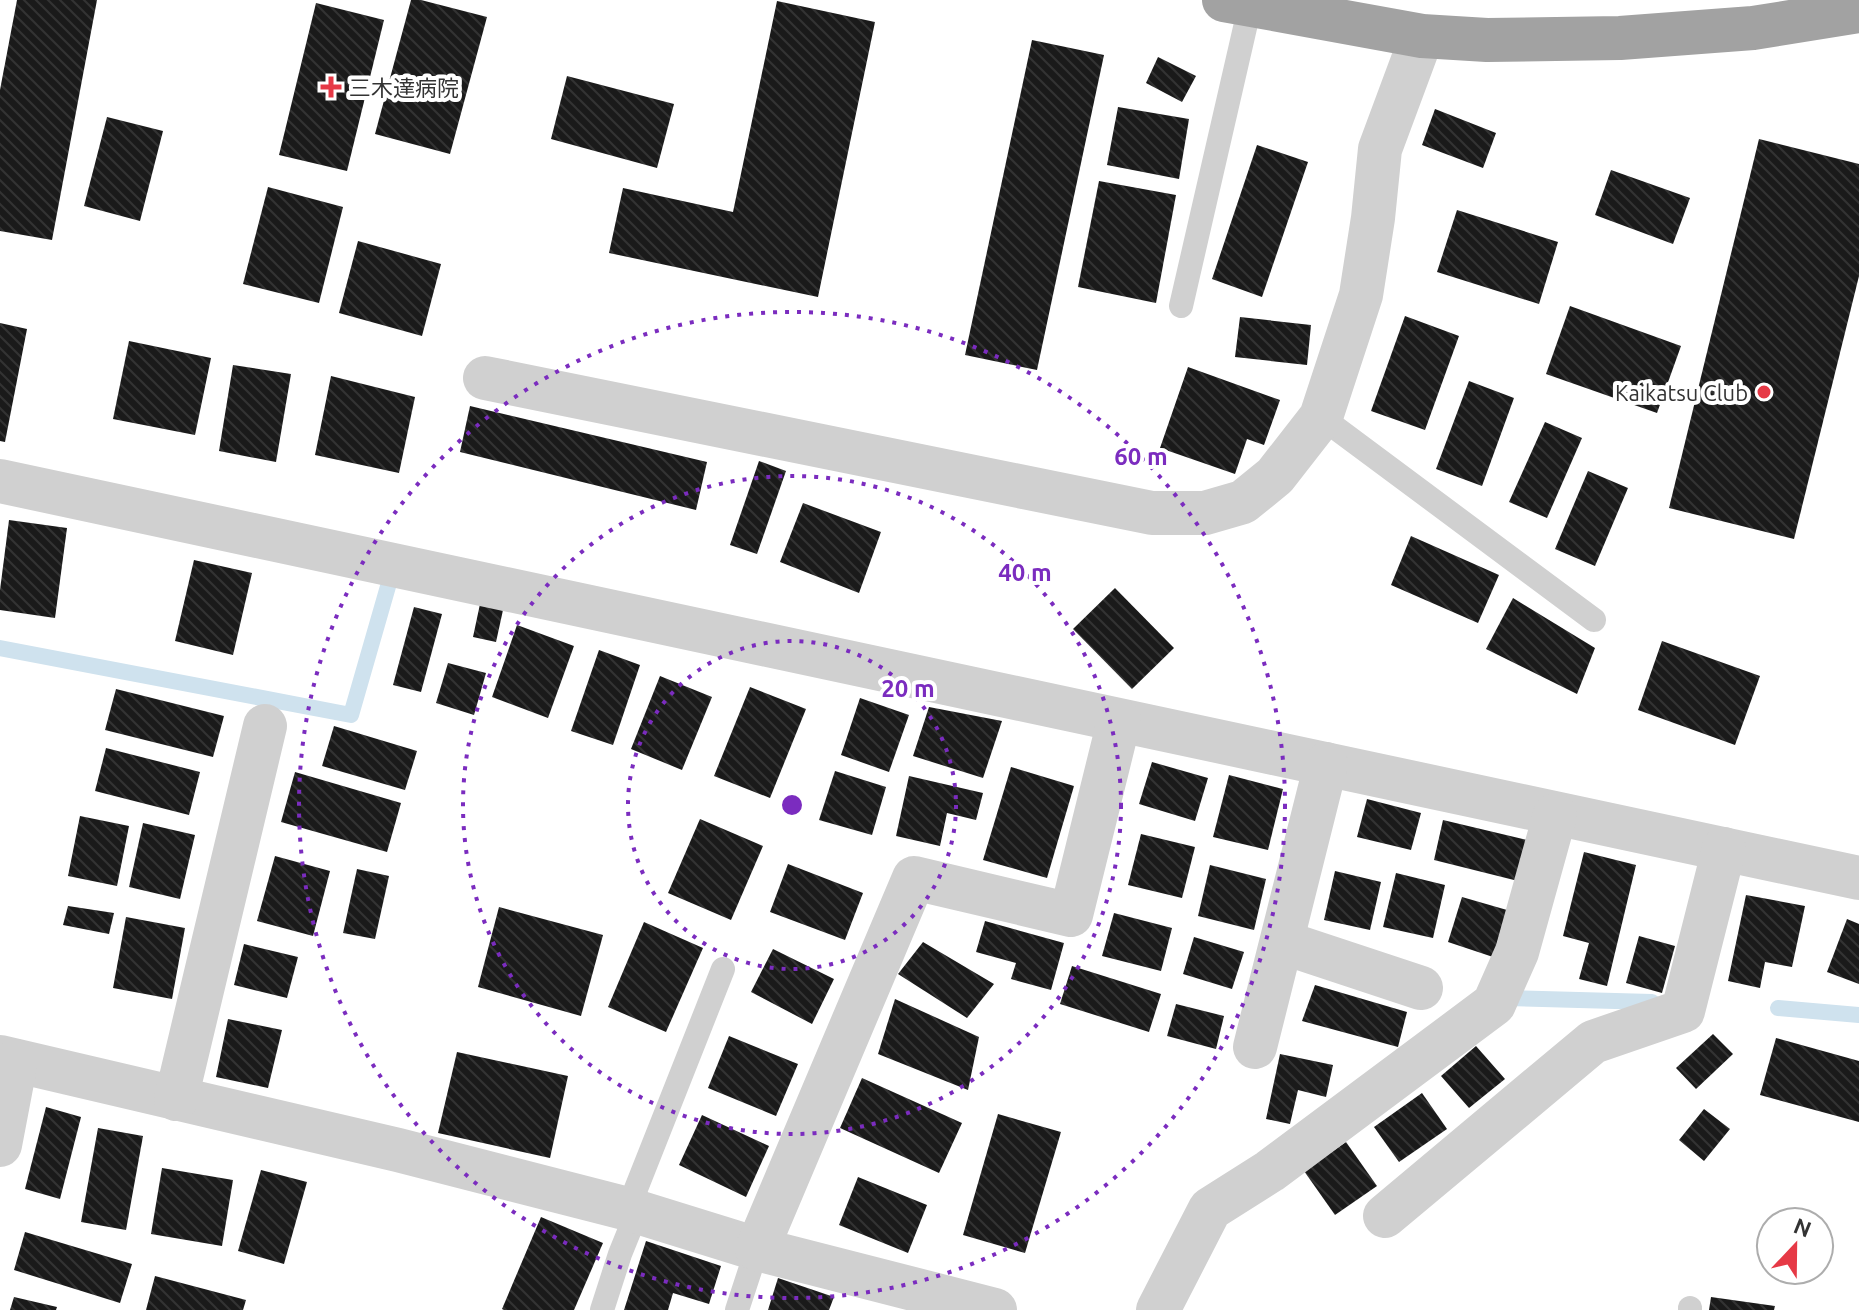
<svg xmlns="http://www.w3.org/2000/svg" width="1859" height="1310" font-family="Ubuntu,'Noto Sans JP',sans-serif">
<style>
.lines{fill:none;stroke-linecap:round;stroke-linejoin:round}
.stream{stroke:#cfe2ee;stroke-width:16}
.building{fill:url(#building-back-hatch)}
.service{stroke:#d0d0d0;stroke-width:24}
.minor{stroke:#d0d0d0;stroke-width:44}
.trunk{stroke:#a2a2a2;stroke-width:44}
.ring{fill:none;stroke:#7b2cbf;stroke-width:4;stroke-dasharray:4 8}
.poi-dot{fill:#e63946;stroke:#fff;stroke-width:3}
.labels{text-anchor:middle;dominant-baseline:central;stroke-width:8;stroke-linejoin:round;paint-order:stroke}
.poi-label{font-size:22px;fill:#333;stroke:#fff;text-anchor:start}
.centre{fill:#7b2cbf;stroke:#fff;stroke-width:4}
.ring-label{font-size:24px;text-anchor:middle;font-weight:bold;fill:#7b2cbf;stroke:#fff;stroke-width:8;stroke-linejoin:round;paint-order:stroke}
</style>
<defs>
<pattern id="building-back-hatch" width="6" height="6" patternUnits="userSpaceOnUse" patternTransform="scale(2)"><rect width="6" height="6" fill="#1a1a1a"/><path d="M-1 5l2 2M0 0l6 6M5-1l2 2" fill="none" stroke="#333"/></pattern>
</defs>
<rect width="100%" height="100%" fill="#fff"/>
<g class="lines">
<g class="stream">
<path d="M0 648 351 715 391 576"/>
<path d="M1508 998 1652 1002"/>
<path d="M1778 1008 1859 1015"/>
</g>
</g>
<g class="building">
<path d="M17 0H97L52 240 0 231V90Z"/>
<path d="M411 0H421L487 17 450 154 375 134Z"/>
<path d="M777 1 875 22 818 297 609 253 623 188 733 212Z"/>
<path d="M316 3 384 20 347 171 279 155Z"/>
<path d="M1032 40 1104 55 1037 370 965 355Z"/>
<path d="M1158 57 1196 76 1182 102 1146 83Z"/>
<path d="M567 76 674 104 657 168 551 139Z"/>
<path d="M1118 107 1189 119 1179 179 1107 165Z"/>
<path d="M1435 109 1496 133 1483 168 1422 145Z"/>
<path d="M107 117 163 131 140 221 84 206Z"/>
<path d="M1759 139 1859 164V276L1794 539 1669 508Z"/>
<path d="M1257 145 1308 162 1262 297 1212 279Z"/>
<path d="M1611 170 1690 198 1673 244 1595 215Z"/>
<path d="M1099 181 1176 195 1156 303 1078 287Z"/>
<path d="M268 187 343 207 319 303 243 284Z"/>
<path d="M1457 210 1558 242 1539 304 1437 272Z"/>
<path d="M358 241 441 264 422 336 339 313Z"/>
<path d="M1570 306 1681 346 1657 413 1546 374Z"/>
<path d="M1405 316 1459 336 1425 430 1371 411Z"/>
<path d="M1240 317 1311 325 1307 365 1235 357Z"/>
<path d="M0 323 27 329 5 442 0 441Z"/>
<path d="M129 341 211 358 195 435 113 419Z"/>
<path d="M233 365 291 374 276 462 219 451Z"/>
<path d="M1188 367 1280 400 1264 445 1247 439 1235 474 1160 448Z"/>
<path d="M331 376 415 397 399 473 315 455Z"/>
<path d="M1469 381 1514 398 1482 486 1436 469Z"/>
<path d="M470 406 707 462 696 510 460 452Z"/>
<path d="M1545 422 1582 438 1547 518 1509 502Z"/>
<path d="M759 461 786 471 757 554 730 545Z"/>
<path d="M1588 471 1628 488 1595 566 1555 549Z"/>
<path d="M803 503 881 532 859 593 780 562Z"/>
<path d="M9 520 67 528 55 618 0 610V590Z"/>
<path d="M1411 536 1499 575 1478 623 1391 585Z"/>
<path d="M194 560 252 573 233 655 175 641Z"/>
<path d="M1115 588 1174 648 1132 689 1073 629Z"/>
<path d="M1513 598 1595 648 1577 694 1486 649Z"/>
<path d="M480 604 503 610 496 642 473 637Z"/>
<path d="M414 607 442 614 421 692 393 685Z"/>
<path d="M517 625 574 646 548 718 492 697Z"/>
<path d="M1662 641 1760 676 1735 745 1638 710Z"/>
<path d="M599 650 640 665 613 745 571 731Z"/>
<path d="M448 663 486 673 474 715 436 703Z"/>
<path d="M660 676 712 697 682 770 631 749Z"/>
<path d="M750 687 806 709 770 798 714 776Z"/>
<path d="M116 689 224 716 213 757 105 730Z"/>
<path d="M860 698 909 715 889 772 841 755Z"/>
<path d="M929 707 1002 721 983 778 913 756Z"/>
<path d="M334 726 417 751 405 790 322 766Z"/>
<path d="M106 748 200 772 189 815 95 791Z"/>
<path d="M1152 762 1208 778 1195 821 1139 804Z"/>
<path d="M1011 767 1074 786 1047 878 983 860Z"/>
<path d="M835 771 886 787 872 835 819 820Z"/>
<path d="M295 772 401 803 387 852 281 822Z"/>
<path d="M1229 775 1283 789 1268 850 1213 837Z"/>
<path d="M909 776 983 793 976 820 947 813 940 846 896 836Z"/>
<path d="M1367 799 1421 813 1411 850 1357 837Z"/>
<path d="M80 816 129 826 117 886 68 876Z"/>
<path d="M700 819 763 846 731 920 668 893Z"/>
<path d="M1443 820 1536 842 1526 883 1434 860Z"/>
<path d="M143 823 195 835 180 899 129 887Z"/>
<path d="M1141 834 1195 847 1182 898 1128 885Z"/>
<path d="M1584 852 1636 865 1607 986 1579 979 1589 943 1563 936Z"/>
<path d="M275 856 330 871 313 936 257 921Z"/>
<path d="M788 864 863 893 845 940 770 912Z"/>
<path d="M1210 865 1266 879 1254 930 1198 916Z"/>
<path d="M357 869 389 876 375 939 343 933Z"/>
<path d="M1335 871 1381 882 1370 930 1324 920Z"/>
<path d="M1396 873 1445 885 1433 938 1383 927Z"/>
<path d="M1746 895 1805 906 1792 967 1765 962 1760 988 1728 981Z"/>
<path d="M1462 897 1507 910 1493 957 1448 942Z"/>
<path d="M68 906 114 913 109 934 63 925Z"/>
<path d="M499 907 603 935 581 1016 478 987Z"/>
<path d="M1114 913 1172 928 1161 971 1102 956Z"/>
<path d="M126 917 185 928 172 999 113 988Z"/>
<path d="M1847 919 1859 924V984L1827 972Z"/>
<path d="M985 921 1064 943 1051 990 1011 979 1016 963 976 952Z"/>
<path d="M644 922 703 948 666 1032 608 1007Z"/>
<path d="M1639 936 1675 946 1662 993 1626 983Z"/>
<path d="M1194 937 1244 952 1232 989 1183 974Z"/>
<path d="M923 942 994 984 967 1018 898 974Z"/>
<path d="M244 944 298 957 287 998 234 985Z"/>
<path d="M773 949 834 979 812 1024 751 992Z"/>
<path d="M1072 966 1161 994 1149 1032 1060 1004Z"/>
<path d="M1315 985 1407 1012 1398 1047 1302 1021Z"/>
<path d="M895 999 979 1037 968 1090 878 1054Z"/>
<path d="M1176 1004 1224 1016 1216 1049 1167 1036Z"/>
<path d="M228 1019 282 1030 268 1088 216 1077Z"/>
<path d="M1713 1034 1733 1054 1696 1089 1676 1068Z"/>
<path d="M729 1036 798 1064 776 1116 708 1088Z"/>
<path d="M1776 1038 1859 1061V1122L1760 1095Z"/>
<path d="M1476 1046 1505 1079 1469 1108 1441 1076Z"/>
<path d="M457 1052 568 1076 550 1158 438 1133Z"/>
<path d="M1280 1054 1333 1065 1326 1097 1298 1090 1290 1124 1266 1119Z"/>
<path d="M862 1078 962 1123 939 1173 840 1128Z"/>
<path d="M1422 1093 1447 1129 1399 1162 1374 1127Z"/>
<path d="M46 1107 81 1117 60 1199 25 1189Z"/>
<path d="M1704 1109 1730 1129 1704 1161 1679 1140Z"/>
<path d="M998 1114 1061 1132 1025 1253 963 1235Z"/>
<path d="M702 1115 769 1146 746 1197 679 1165Z"/>
<path d="M98 1128 143 1136 126 1230 81 1222Z"/>
<path d="M1346 1142 1377 1186 1335 1215 1304 1171Z"/>
<path d="M162 1168 233 1180 222 1246 151 1234Z"/>
<path d="M261 1170 307 1182 284 1264 238 1251Z"/>
<path d="M858 1177 927 1205 908 1253 839 1225Z"/>
<path d="M541 1217 603 1243 574 1310H504L502 1309Z"/>
<path d="M25 1232 132 1264 120 1303 14 1270Z"/>
<path d="M646 1241 721 1266 709 1304 673 1293 668 1310H624Z"/>
<path d="M155 1276 246 1300 243 1310H146Z"/>
<path d="M778 1278 834 1297 829 1310H768Z"/>
<path d="M14 1297 57 1307 56 1310H10Z"/>
<path d="M1711 1297 1775 1306 1774 1310H1709Z"/>
</g>
<g class="lines">
<g class="service">
<path d="M1181 306 1250 6"/>
<path d="M1321 417 1594 620"/>
<path d="M628 1209 723 969"/>
<path d="M602 1310 620 1254 637 1212"/>
<path d="M737 1310 757 1249"/>
<path d="M1690 1310V1308"/>
</g>
<g class="minor">
<path d="M485 378 1152 513H1205L1243 502 1275 476 1321 417 1361 295 1373 218 1380 149 1422 36"/>
<path d="M0 481 1859 878"/>
<path d="M1282 942 1421 988"/>
<path d="M1255 1047 1326 764"/>
<path d="M0 1057 398 1150 628 1209 757 1249"/>
<path d="M176 1099 265 726"/>
<path d="M0 1145 16 1061"/>
<path d="M1385 1216 1593 1042 1683 1011 1724 849"/>
<path d="M995 1310 757 1249 914 878 1071 915 1119 721"/>
<path d="M1158 1310 1210 1209 1270 1171 1494 1004 1517 952 1555 815"/>
</g>
<path class="trunk" d="M1224 0 1422 36 1487 40 1620 38 1753 28 1859 11"/>
</g>
<g class="ring">
<circle cx="792" cy="805" r="164"/>
<circle cx="792" cy="805" r="329"/>
<circle cx="792" cy="805" r="493"/>
</g>
<g class="poi-dot">
<path d="M327 75h8v8h8v8h-8v8h-8v-8h-8v-8h8z"/>
<circle cx="1764" cy="392" r="8"/>
</g>
<g class="labels">
<g class="poi-label">
<text x="349" y="87">三木達病院</text>
<text x="1748" y="392" text-anchor="end">Kaikatsu Club</text>
</g>
</g>
<circle cx="792" cy="805" r="12" class="centre"/>
<g class="ring-label">
<text x="1141" y="465">60 m</text>
<text x="1025" y="581">40 m</text>
<text x="908" y="697">20 m</text>
</g>
<g transform="translate(1795 1246) rotate(22)"><circle r="38" fill="#ffffff" stroke="#adadad" stroke-width="2"/>
<path d="M0-6L14 30L0 20L-14 30Z" fill="#e63946"/>
<text y="-12" font-size="22" font-weight="bold" text-anchor="middle" fill="#333333">N</text>
</g>
</svg>
